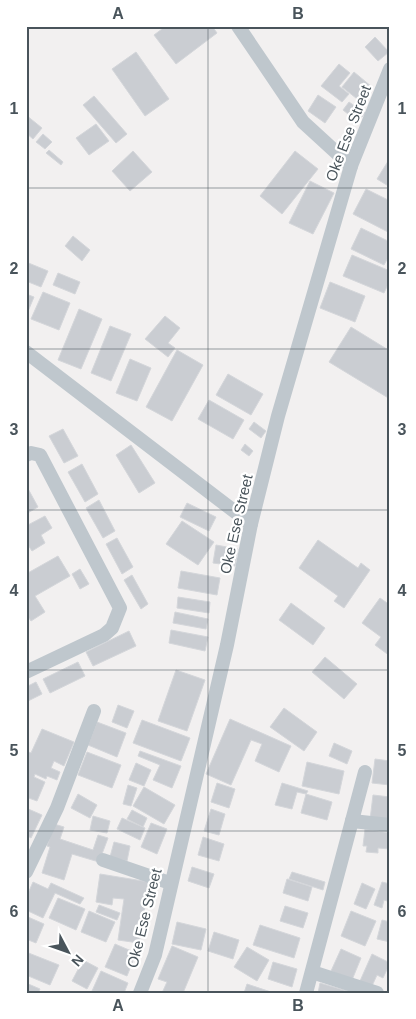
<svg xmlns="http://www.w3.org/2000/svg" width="416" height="1019" font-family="Arial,sans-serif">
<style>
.building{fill:#cacdd2;stroke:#d4d6da}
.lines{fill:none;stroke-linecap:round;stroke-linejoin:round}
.minor{stroke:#bfc7cd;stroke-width:14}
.grid{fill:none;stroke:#49545b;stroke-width:1;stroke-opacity:0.55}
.labels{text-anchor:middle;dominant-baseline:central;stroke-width:4.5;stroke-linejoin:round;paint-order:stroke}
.street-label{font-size:15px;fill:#49545b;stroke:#fff}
.neatline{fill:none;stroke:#49545b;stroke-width:2}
.grid-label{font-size:16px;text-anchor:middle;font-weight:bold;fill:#49545b}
</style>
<rect width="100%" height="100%" fill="#f2f0f0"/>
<g class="building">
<path d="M166 26H212L217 33 176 64 154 35Z"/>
<path d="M375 37 389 52 378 61 365 47Z"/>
<path d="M136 52 169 99 145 116 112 69Z"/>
<path d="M339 64 350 73 339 86 349 94 342 102 321 86Z"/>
<path d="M354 72 372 87 361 102 342 87Z"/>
<path d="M318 95 336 107 325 123 308 111Z"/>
<path d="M94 96 127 134 116 143 83 105Z"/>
<path d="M349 102 365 113 358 122 343 110Z"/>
<path d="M26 115 42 128 33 139 26 133Z"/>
<path d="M96 124 109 141 89 155 76 138Z"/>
<path d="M43 134 52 142 45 149 36 142Z"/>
<path d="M49 150 63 162 61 165 46 153Z"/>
<path d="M133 151 152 172 130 191 112 171Z"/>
<path d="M295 151 318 169 282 214 260 196Z"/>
<path d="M390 158V187L377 179Z"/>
<path d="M310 181 334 193 313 234 289 223Z"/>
<path d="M366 189 390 201V233L353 214Z"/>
<path d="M361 228 390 242V254L384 265 351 249Z"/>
<path d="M73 236 90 250 82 261 65 246Z"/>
<path d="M352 255 390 271V280L384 293 343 276Z"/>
<path d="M26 262 48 271 41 287 26 281Z"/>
<path d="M58 273 80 282 75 294 53 285Z"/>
<path d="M330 282 365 296 355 322 320 308Z"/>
<path d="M43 292 70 303 59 330 31 319Z"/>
<path d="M26 294 34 297 26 316Z"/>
<path d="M79 309 102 319 81 369 58 360Z"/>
<path d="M165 316 180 328 168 343 175 348 168 357 145 339Z"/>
<path d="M110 326 131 334 111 381 91 373Z"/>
<path d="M351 327 390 351V399L329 362Z"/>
<path d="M177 350 203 365 172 421 146 407Z"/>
<path d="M130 359 151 368 137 401 116 393Z"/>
<path d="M228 374 263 394 251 415 216 395Z"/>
<path d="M209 400 244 420 233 439 198 419Z"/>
<path d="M254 422 266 431 261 438 249 429Z"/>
<path d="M63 429 78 456 64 463 49 436Z"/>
<path d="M245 444 253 451 249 456 241 450Z"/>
<path d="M131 445 155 483 139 493 116 455Z"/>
<path d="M82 464 98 494 85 502 68 472Z"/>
<path d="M26 485 38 507 26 514Z"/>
<path d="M99 500 115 531 103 538 86 508Z"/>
<path d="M187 503 216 517 209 531 180 517Z"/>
<path d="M45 516 52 528 41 535 45 543 32 551 26 542V526Z"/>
<path d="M182 521 214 542 198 565 166 544Z"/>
<path d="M117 538 133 567 122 574 106 544Z"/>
<path d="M318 540 358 568 361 563 370 570 344 608 334 601 338 596 299 568Z"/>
<path d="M216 545 238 549 235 566 213 563Z"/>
<path d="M58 556 70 576 35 596 45 612 31 621 26 614V574Z"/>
<path d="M80 569 89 584 80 589 72 574Z"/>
<path d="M181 571 220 578 217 595 178 588Z"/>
<path d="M132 575 148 604 141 609 124 580Z"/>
<path d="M178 597 210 602 209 613 177 608Z"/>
<path d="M380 598 390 605V656L375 645 381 637 362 623Z"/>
<path d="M291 603 325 628 313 645 279 620Z"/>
<path d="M175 612 208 619 206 629 173 623Z"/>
<path d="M171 630 208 637 205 651 169 643Z"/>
<path d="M129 631 136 646 93 666 86 652Z"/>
<path d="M325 657 357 684 344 699 312 672Z"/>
<path d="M78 662 85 676 50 693 43 679Z"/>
<path d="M176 670 205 680 187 731 158 721Z"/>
<path d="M36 682 42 694 26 702V687Z"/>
<path d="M118 705 134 711 127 728 112 722Z"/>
<path d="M284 708 317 732 304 751 270 727Z"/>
<path d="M230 719 291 746 279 772 255 761 262 744 251 740 231 785 206 774Z"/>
<path d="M142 720 190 738 181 761 133 743Z"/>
<path d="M97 722 126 733 117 757 88 745Z"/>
<path d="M42 729 74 742 64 766 54 761 51 768 60 772 57 780 47 776 46 779 35 774 34 777 45 782 37 801 26 797V751L31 753Z"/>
<path d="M334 743 352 751 347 764 329 756Z"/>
<path d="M140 751 181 766 172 788 153 780 160 765 138 756Z"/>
<path d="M87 752 121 765 112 788 78 775Z"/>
<path d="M375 759 390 761V785L372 783Z"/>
<path d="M307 762 344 771 339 794 302 786Z"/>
<path d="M136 763 151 770 144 786 129 780Z"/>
<path d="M217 783 235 789 229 808 211 802Z"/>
<path d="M282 783 308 791 306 794 297 792 292 809 275 805Z"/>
<path d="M128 785 137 788 131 806 123 804Z"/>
<path d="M144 787 175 805 164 824 133 806Z"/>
<path d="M78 794 97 805 90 818 71 808Z"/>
<path d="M306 794 332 802 327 820 301 813Z"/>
<path d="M373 795 390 797V823L370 820Z"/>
<path d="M26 808 42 815 31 838 26 835Z"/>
<path d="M211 809 225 814 219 835 204 831Z"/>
<path d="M132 810 147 818 143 827 127 819Z"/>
<path d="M93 816 110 821 107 833 90 830Z"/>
<path d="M122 818 145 828 140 840 117 829Z"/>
<path d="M151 823 167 829 157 854 141 847Z"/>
<path d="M54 824 64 827 60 839 93 850 98 835 108 838 99 862 72 854 64 880 42 873 50 847 47 846Z"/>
<path d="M365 829 390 833V849L378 848V853L366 852 367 846H363Z"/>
<path d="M203 837 224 844 219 861 198 855Z"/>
<path d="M114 842 130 846 127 861 110 857Z"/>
<path d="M192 867 214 874 209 888 188 881Z"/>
<path d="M292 872 325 882 323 890 289 879Z"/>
<path d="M100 874 149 882 139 943 118 940 124 899 113 898 112 905 96 902Z"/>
<path d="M287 879 312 887 308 901 283 893Z"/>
<path d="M33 882 48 889 51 883 84 898 80 904 55 893 43 918 26 910V898Z"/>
<path d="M382 882 390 884V902L384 900 382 908 374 905Z"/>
<path d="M362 883 375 889 366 909 354 904Z"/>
<path d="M58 898 85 909 76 930 49 918Z"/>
<path d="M99 905 120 913 117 920 96 912Z"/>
<path d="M285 906 308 913 303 928 280 921Z"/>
<path d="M89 911 115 922 106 942 81 932Z"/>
<path d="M351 911 376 921 365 946 341 936Z"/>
<path d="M28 917 44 924 36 943 26 939Z"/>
<path d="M382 920 390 922V942L377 939Z"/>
<path d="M177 922 206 929 201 950 172 944Z"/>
<path d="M260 925 300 938 294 958 253 945Z"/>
<path d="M214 932 239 940 233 959 208 951Z"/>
<path d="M115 944 136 953 127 976 105 967Z"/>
<path d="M172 946 198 957 183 993H162L167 982 158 979Z"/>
<path d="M247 947 269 960 257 981 234 967Z"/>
<path d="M341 949 361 958 352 980 331 971Z"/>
<path d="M26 952 59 965 50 985 26 975Z"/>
<path d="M372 954 390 963 383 978 377 975 372 986 360 981Z"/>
<path d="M83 960 98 968 87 989 72 981Z"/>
<path d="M273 962 297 969 292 987 268 979Z"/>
<path d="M101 971 128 983 124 993 92 991Z"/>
<path d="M26 983 40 989 38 993 26 992Z"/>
<path d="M320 983 347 991 346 993H318Z"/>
<path d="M247 984 274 993H244Z"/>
</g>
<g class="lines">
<g class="minor">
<path d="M238 26 303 122 351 166"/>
<path d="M26 352 251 524"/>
<path d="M26 455 31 453 40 455 120 608 112 628 104 635 26 672"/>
<path d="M352 821 390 825"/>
<path d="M103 860 170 883"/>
<path d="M26 872 57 808 94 711"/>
<path d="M312 972 377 993"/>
<path d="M140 993 155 955 227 645 251 524 278 416 351 166 390 69"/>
<path d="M306 993 365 772"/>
</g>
</g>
<path class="grid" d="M208 26V993M26 188H390M26 349H390M26 510H390M26 670H390M26 831H390"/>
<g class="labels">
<g class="street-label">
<text transform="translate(348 133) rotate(-69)">Oke Ese Street</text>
<text transform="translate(236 524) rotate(-77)">Oke Ese Street</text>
<text transform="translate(144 918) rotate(-76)">Oke Ese Street</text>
</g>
</g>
<rect width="416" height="1019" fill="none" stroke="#ffffff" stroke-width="55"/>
<g transform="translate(68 952) rotate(131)" stroke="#ffffff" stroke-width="4" paint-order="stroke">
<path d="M0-4L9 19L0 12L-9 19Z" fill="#49545b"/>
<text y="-8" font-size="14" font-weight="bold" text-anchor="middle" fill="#49545b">N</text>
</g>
<rect x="28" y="28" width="360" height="964" class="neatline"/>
<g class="grid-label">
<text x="118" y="19">A</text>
<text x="298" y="19">B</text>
<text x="14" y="114">1</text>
<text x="402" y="114">1</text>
<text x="14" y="274">2</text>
<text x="402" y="274">2</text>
<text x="14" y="435">3</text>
<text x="402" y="435">3</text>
<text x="14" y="596">4</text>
<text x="402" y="596">4</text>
<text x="14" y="756">5</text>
<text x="402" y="756">5</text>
<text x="14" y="917">6</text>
<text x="402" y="917">6</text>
<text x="118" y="1011">A</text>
<text x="298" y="1011">B</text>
</g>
</svg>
